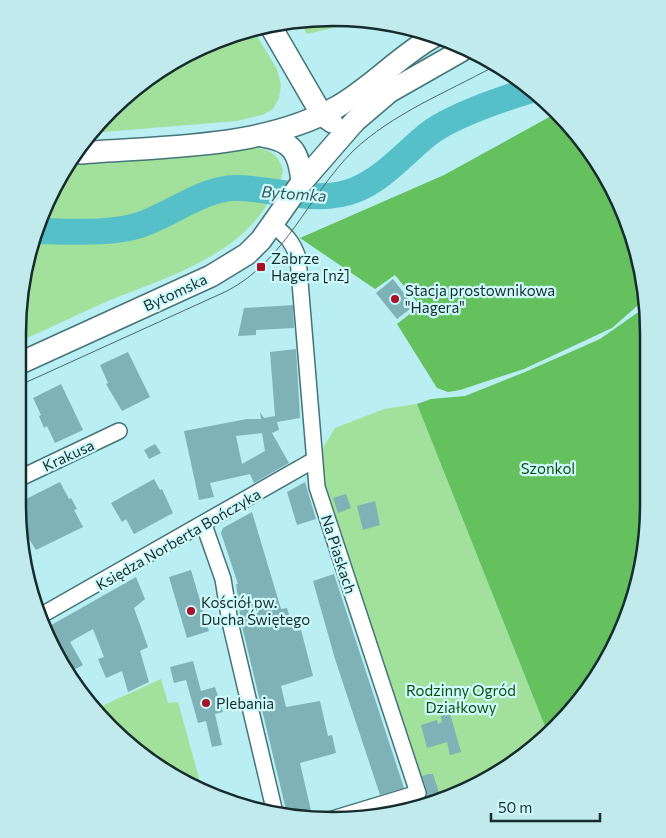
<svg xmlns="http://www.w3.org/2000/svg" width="666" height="838" font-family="Commissioner,sans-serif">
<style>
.green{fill:#a1e19b}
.forest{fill:#64c15d}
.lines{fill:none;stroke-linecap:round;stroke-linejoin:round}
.river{stroke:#55c0c8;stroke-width:26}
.building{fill:#7eb2b6;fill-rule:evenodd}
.street-casing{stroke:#437579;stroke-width:18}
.secondary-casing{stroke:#437579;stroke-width:24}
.street{stroke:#fff;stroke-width:15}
.secondary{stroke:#fff;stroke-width:21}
.tram{stroke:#4b6a6c;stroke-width:1}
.poi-dot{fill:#a81026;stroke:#cffafd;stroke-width:2}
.labels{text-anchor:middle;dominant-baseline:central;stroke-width:4.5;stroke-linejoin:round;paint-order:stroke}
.poi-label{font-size:15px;fill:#172c2d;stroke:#cffafd;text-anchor:start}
.street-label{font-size:15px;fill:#172c2d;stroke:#cffafd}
.park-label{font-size:15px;fill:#0e4f0b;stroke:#cffafd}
.water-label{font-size:16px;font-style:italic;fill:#37585b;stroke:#cffafd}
.rim{fill:none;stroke:#172c2d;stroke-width:2.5}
</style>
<rect width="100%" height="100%" fill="#b9eef3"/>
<g class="green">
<path d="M299 21 351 24 307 34Z"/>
<path d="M255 33 277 69 281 85 279 98 273 109 262 115 236 121 91 133 96 125 176 60Z"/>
<path d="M256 148C271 149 280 157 283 171L280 181 200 183 185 201 152 215 109 224 38 226 74 163Z"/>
<path d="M218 197 269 201C238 257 164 278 108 301 78 314 48 329 18 342V313L32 241 106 243 154 233Z"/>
<path d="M417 404 548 734C534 751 515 760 495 768L496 774 490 778 414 810 378 815 376 806 420 788 311 468 335 428 384 409Z"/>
<path d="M161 679 168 703 178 702 202 789C162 773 121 743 95 709Z"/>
</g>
<g class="forest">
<path d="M553 115 606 176 632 232 645 299 612 328 524 369 460 390 448 392 437 388 397 324 420 306 395 275 375 289 300 238 444 175Z"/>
<path d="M647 306 642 566 595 681 548 734 417 404 431 399 465 396 525 372 600 339Z"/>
</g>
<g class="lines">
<path class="river" d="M35 231C68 231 108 235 140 225 170 215 204 188 235 188 274 188 318 205 355 190 383 179 405 153 427 135 451 116 502 99 531 90"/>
</g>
<g class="building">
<path d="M393 279 414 306 397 319 376 293Z"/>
<path d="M293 305 294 328 256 330V335L238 336 244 308Z"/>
<path d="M296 349 300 418 277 422 279 430 272 433 289 463 254 483 250 474 210 483 214 497 199 500 184 431 247 419H261L260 412 264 418 275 416 270 352ZM262 433 265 451 242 464 236 436Z"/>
<path d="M128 352 150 397 122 411 106 384 108 383 100 365Z"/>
<path d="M61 384 83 430 55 443 47 426 44 428 39 416 41 415 33 398Z"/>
<path d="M155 444 161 453 149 459 144 450Z"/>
<path d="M154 479 160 490 162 489 173 513 134 534 126 519 122 522 111 503Z"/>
<path d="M60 482 69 499 71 498 77 509 74 510 83 527 36 550 24 531 21 533 18 503Z"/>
<path d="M305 482 316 519 297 525 287 492Z"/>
<path d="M346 494 351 508 338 513 333 498Z"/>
<path d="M375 501 380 525 363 530 357 506Z"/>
<path d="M252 512 281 609 287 608 294 631 301 630 313 676 281 686 286 707 320 701 328 736 332 735 336 753 300 763 312 815 306 817 287 814 241 622 236 584H238L221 533 223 528Z"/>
<path d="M191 570 209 631 187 638 169 577Z"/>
<path d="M334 574 404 788 380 795 335 659 313 581Z"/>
<path d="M136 577 145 599 134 608 148 647 140 651 149 682 128 692 122 671 106 678 98 659 104 657 93 629 70 642 83 665 70 672 69 667 65 669 60 662 46 628Z"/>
<path d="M193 661 201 691 215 687 223 712 215 714 222 745 212 747 206 721 198 723 186 680 174 683 170 667Z"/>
<path d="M449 710 461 752 450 755 447 742 427 748 421 725 437 720 438 724 442 722 440 713Z"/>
<path d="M428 774H433L439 793 426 797 427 791 422 776Z"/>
</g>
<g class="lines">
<defs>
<g id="street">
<path d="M273 225C286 235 293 242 298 258L317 487 418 793 329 820"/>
<path d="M18 479 119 431"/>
<path d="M204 525 223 579 230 622 275 813"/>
<path d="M40 616 314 460"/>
</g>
<g id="secondary">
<path d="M271 27 322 115 332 122"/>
<path d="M262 136C293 141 299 152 302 182"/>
<path d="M80 153C165 146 261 149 337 107 372 87 398 57 433 37"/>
<path d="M18 364 211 276 247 254 261 240 302 182 355 121 389 92 461 51"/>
</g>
</defs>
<use href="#street" class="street-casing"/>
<use href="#secondary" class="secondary-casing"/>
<use href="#street" class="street"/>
<use href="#secondary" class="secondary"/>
<path class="tram" d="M18 386 227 291C286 260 308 196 353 151 392 114 447 92 493 67"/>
</g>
<g class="poi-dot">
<rect x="256" y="262" width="10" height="10" rx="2.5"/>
<circle cx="395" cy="299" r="5"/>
<circle cx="191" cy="611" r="5"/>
<circle cx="206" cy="703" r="5"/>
</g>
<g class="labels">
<g class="poi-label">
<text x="271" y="258">Zabrze<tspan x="271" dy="17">Hagera [nż]</tspan></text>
<text x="405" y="290">Stacja prostownikowa<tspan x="405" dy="17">"Hagera"</tspan></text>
<text x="201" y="602">Kościół pw.<tspan x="201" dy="17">Ducha Świętego</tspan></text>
<text x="216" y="703">Plebania</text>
</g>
<g class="street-label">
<text transform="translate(175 292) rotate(-25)">Bytomska</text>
<text transform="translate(68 455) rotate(-25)">Krakusa</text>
<text transform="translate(178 539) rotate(-30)">Księdza Norberta Bończyka</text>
<text transform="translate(339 554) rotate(72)">Na Piaskach</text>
</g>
<g class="park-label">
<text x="548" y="468">Szonkol</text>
<text x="461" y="690">Rodzinny Ogród<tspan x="461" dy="17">Działkowy</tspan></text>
</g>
<g class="water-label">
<text transform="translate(294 193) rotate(4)">Bytomka</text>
</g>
</g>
<path d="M0 0H666V838H0ZM333 26H333A307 307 0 0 1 640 333V505A307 307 0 0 1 333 812H333A307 307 0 0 1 26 505V333A307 307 0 0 1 333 26Z" fill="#c0eaec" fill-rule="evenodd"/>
<path class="rim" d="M333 26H333A307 307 0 0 1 640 333V505A307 307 0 0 1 333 812H333A307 307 0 0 1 26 505V333A307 307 0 0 1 333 26Z"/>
<path d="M491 813v8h109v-8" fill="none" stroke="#172c2d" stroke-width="2.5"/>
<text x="498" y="813" font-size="15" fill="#172c2d" stroke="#cffafd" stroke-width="4" paint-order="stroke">50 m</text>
</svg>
